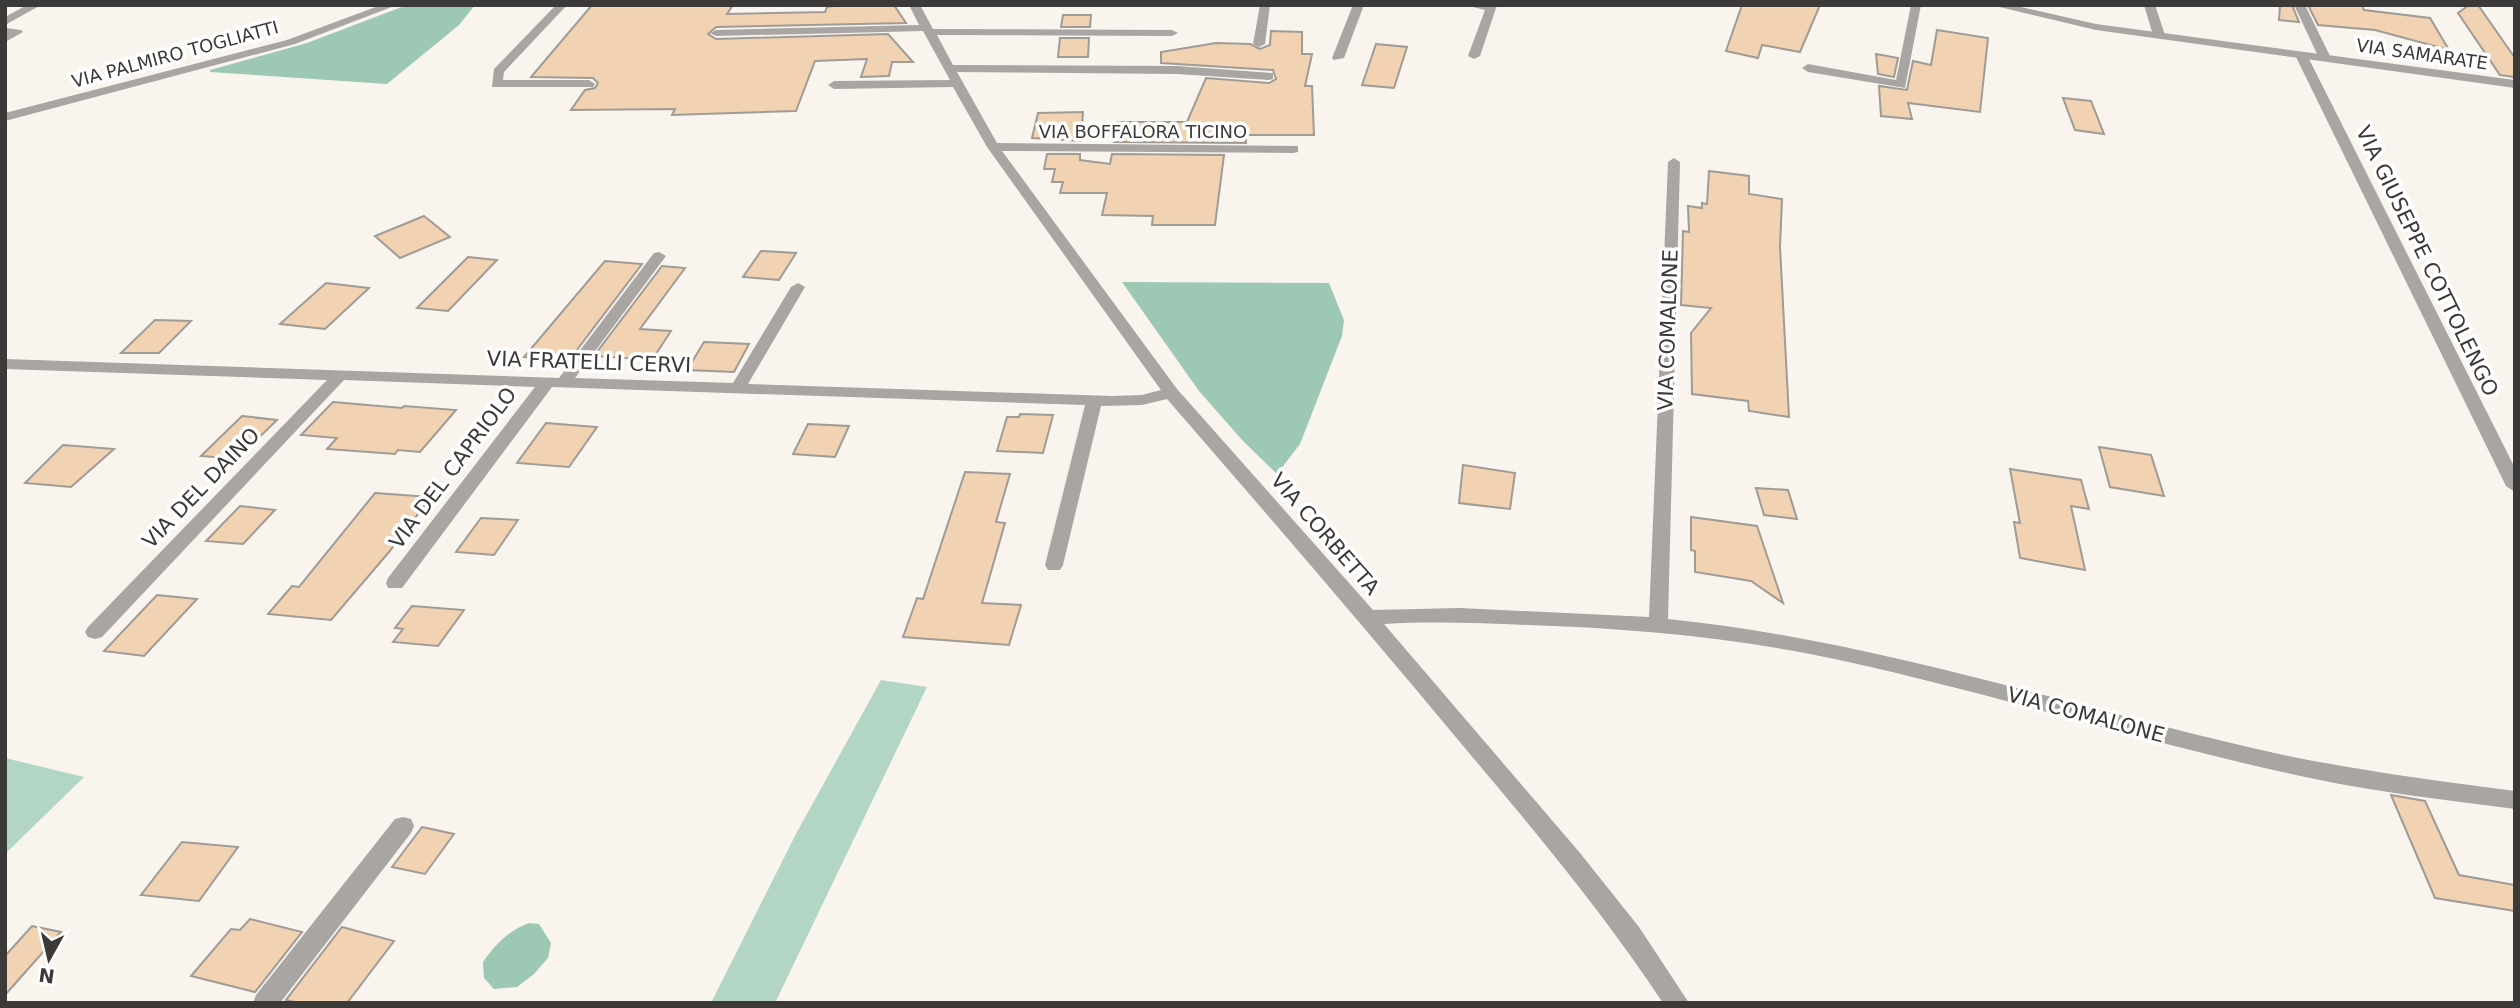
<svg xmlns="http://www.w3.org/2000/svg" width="2520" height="1008" font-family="'DejaVu Sans',sans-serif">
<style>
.green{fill:#b3d6c4}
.forest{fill:#9dc8b3}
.building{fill:#f1d3b3;stroke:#a09b95;stroke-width:2}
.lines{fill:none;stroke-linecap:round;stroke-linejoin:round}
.minor{fill:#a8a5a2;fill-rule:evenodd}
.tertiary{fill:#a8a5a2;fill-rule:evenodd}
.labels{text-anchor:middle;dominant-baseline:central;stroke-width:7;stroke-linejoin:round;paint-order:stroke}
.far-street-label{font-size:18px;fill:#3c3a38;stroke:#fff}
.street-label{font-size:21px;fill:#3c3a38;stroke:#fff}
</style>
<rect width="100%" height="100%" fill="#f9f4ed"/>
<g class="green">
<path d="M881 680 927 687 775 1003H711L797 832Z"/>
<path d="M5 758 84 777 5 854Z"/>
</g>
<g class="forest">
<path d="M407 5H475L459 25 387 84 210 72V70L307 43Z"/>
<path d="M1122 282 1329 283 1344 320 1342 336 1300 444 1277 474 1243 441 1199 391Z"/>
<path d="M529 923 539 924 551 943 548 958 534 974 517 987 494 989 484 978 483 962C496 944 508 931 529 923Z"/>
</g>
<g class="building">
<path d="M592 5H733L727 14 825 12 827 7 841 5H894L906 23 716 27 708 34 716 39 888 34 913 62H892L889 76 861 77 867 59 815 61 796 111 672 115 675 109 571 110 585 90 595 88 598 83 593 78 531 77Z"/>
<path d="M1742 5H1820L1800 52 1762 45 1758 58 1726 51Z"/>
<path d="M2280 5H2292L2299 22 2279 20Z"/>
<path d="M2308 5H2362L2364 10 2430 18 2449 50 2375 30 2318 25Z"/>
<path d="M2469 5H2478L2515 58V77L2500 75 2458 13Z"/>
<path d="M1063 15H1091L1090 27H1061Z"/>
<path d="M1937 30 1988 38 1980 112 1908 103 1912 119 1881 116 1879 86 1907 90 1913 61 1931 65Z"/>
<path d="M1271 31 1302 32V54H1312L1305 86H1312L1314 135H1246V143L1114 142 1117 122H1187L1206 78 1269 83 1276 79 1273 70 1161 63V52L1216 43 1250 44 1260 49 1270 45Z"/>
<path d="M1060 38H1089L1088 57H1058Z"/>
<path d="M1376 44 1407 47 1394 88 1362 85Z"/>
<path d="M1876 54 1898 58 1894 77 1878 74Z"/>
<path d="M2063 98 2091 101 2104 134 2075 130Z"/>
<path d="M1083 112 1081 141 1032 138 1038 113Z"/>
<path d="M1047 154H1080V160L1110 164 1112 154 1224 155 1215 225H1152L1153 216 1102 215 1107 193H1060L1063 182H1052L1055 169H1044Z"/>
<path d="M1709 171 1749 176V194L1782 199 1780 247 1789 417 1749 411 1748 401 1692 394 1691 333 1711 308 1681 305 1683 231 1689 232 1688 206 1702 208V203L1707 204Z"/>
<path d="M424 216 450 237 400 258 375 236Z"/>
<path d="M761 251 796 253 779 280 743 277Z"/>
<path d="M468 257 497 260 448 311 417 308Z"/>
<path d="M605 261 642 264 573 355 557 356 554 360 524 357Z"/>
<path d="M662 266 685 268 640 329 671 331 652 360 594 356Z"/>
<path d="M326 283 369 288 325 329 280 324Z"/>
<path d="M155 320 191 321 159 353H121Z"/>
<path d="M704 342 749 344 734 372 687 370Z"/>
<path d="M333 402 402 408 404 406 456 410 420 452 398 450 395 454 327 449 337 438 301 435Z"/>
<path d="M1020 414 1053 415 1043 453 997 451 1007 417H1019Z"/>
<path d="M242 416 277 420 237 459 201 456Z"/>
<path d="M546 423 597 427 569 467 517 463Z"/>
<path d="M808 424 849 426 835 457 793 454Z"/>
<path d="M63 445 114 449 71 487 25 483Z"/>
<path d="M2099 447 2151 455 2164 496 2110 487Z"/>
<path d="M1463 465 1515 473 1510 509 1459 503Z"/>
<path d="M2010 469 2081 480 2089 509 2071 506 2085 570 2020 558 2014 522 2020 523Z"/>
<path d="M965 472 1010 474 996 522 1005 523 982 603 1021 605 1009 645 903 637 917 598 923 599Z"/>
<path d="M1756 488 1788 490 1797 519 1764 515Z"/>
<path d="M375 493 431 497 389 552 331 620 268 614 292 586 299 587Z"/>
<path d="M240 506 275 510 243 544 206 541Z"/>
<path d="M1691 517 1757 526 1783 603 1751 581 1695 572V551L1691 550Z"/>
<path d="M481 518 518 520 494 555 456 552Z"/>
<path d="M157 595 197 599 144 656 104 651Z"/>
<path d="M412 606 464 610 438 646 393 642 403 629 395 628Z"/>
<path d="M2391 795 2425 801 2459 875 2515 885V911L2435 898Z"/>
<path d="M422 827 454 834 425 874 392 867Z"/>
<path d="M182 842 238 847 199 901 141 895Z"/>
<path d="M250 919 302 932 255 992 191 976 231 929 240 930Z"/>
<path d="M32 926 61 932 5 995V956Z"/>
<path d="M342 927 394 941 347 1003H299L286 1000Z"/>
</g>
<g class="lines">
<g class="minor">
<path d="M27 5H41L5 25V17Z"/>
<path d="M556 5H567L504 72 503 80H589L595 84 593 87H492L494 69Z"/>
<path d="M909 5H920L933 29 1172 30 1178 33 1172 36 937 35 953 65 1177 66 1273 73V79L1269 80 1177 74 957 72 997 143 1298 146V152L1293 153 1002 151 1177 389 1373 610 1460 608 1649 617 1668 162 1674 158 1680 162 1668 619C1866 639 2055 702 2248 747 2336 768 2425 779 2515 791V809C2448 800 2381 793 2315 779 2145 744 1980 688 1810 654 1717 636 1623 628 1528 625 1480 623 1432 621 1384 624L1580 853 1639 927 1689 1003H1663C1603 912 1534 830 1464 747 1367 630 1267 514 1167 399L1142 405 1101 406 1063 565 1060 570H1048L1045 565 1085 405 552 387 402 588H388L386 583 388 578 535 387 344 380 102 637 95 639 88 637 85 632 88 627 327 380 5 369V359L559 378 654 253 659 252 666 256 575 378 733 383 791 287 798 283 805 287 748 384 1112 396 1142 395 1161 390 987 147 953 87 834 89 828 85 834 81 950 80 923 31 716 36 710 33 716 30 919 25Z"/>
<path d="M1260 5H1270L1265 44 1259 47 1253 44Z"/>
<path d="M1353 5H1364L1344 58 1334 60 1332 58Z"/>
<path d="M1465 5H1497L1480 56 1474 59 1468 56 1485 10Z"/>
<path d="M1911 5H1921L1905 88 1808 72 1802 68 1808 64 1896 80Z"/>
<path d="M2144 5H2155L2165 35 2163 37 2153 35Z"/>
<path d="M2294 5H2305L2331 58 2329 60 2319 58Z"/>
<path d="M5 28 21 30 23 32 5 42Z"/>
<path d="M2301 52 2307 55 2515 468V492L2506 486 2295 55Z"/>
<path d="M403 817 411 819 414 826 411 833 280 1003H253L256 995 395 819Z"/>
</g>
<g class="tertiary">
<path d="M381 5H397L295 44 5 121V113L287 40Z"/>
<path d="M1991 5H2012L2096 24 2515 80V88L2096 30Z"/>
</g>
</g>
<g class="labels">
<g class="far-street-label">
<text transform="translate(175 54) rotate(-15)">VIA PALMIRO TOGLIATTI</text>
<text transform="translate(2422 54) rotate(8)">VIA SAMARATE</text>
<text x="1143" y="131">VIA BOFFALORA TICINO</text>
</g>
<g class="street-label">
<text transform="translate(2427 261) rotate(64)">VIA GIUSEPPE COTTOLENGO</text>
<text transform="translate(1668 330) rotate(-88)">VIA COMALONE</text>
<text transform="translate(589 362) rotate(2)">VIA FRATELLI CERVI</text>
<text transform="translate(453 468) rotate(-53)">VIA DEL CAPRIOLO</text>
<text transform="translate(201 488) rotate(-46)">VIA DEL DAINO</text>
<text transform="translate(1325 534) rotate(49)">VIA CORBETTA</text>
<text transform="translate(2086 715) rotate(15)">VIA COMALONE</text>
</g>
</g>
<rect width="2520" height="1008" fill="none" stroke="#3c3a38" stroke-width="14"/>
<g transform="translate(49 959) rotate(188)" stroke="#ffffff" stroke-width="5" paint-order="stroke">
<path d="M0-5L12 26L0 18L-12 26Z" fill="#3c3a38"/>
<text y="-10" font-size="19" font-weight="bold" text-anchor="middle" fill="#3c3a38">N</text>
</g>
</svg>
